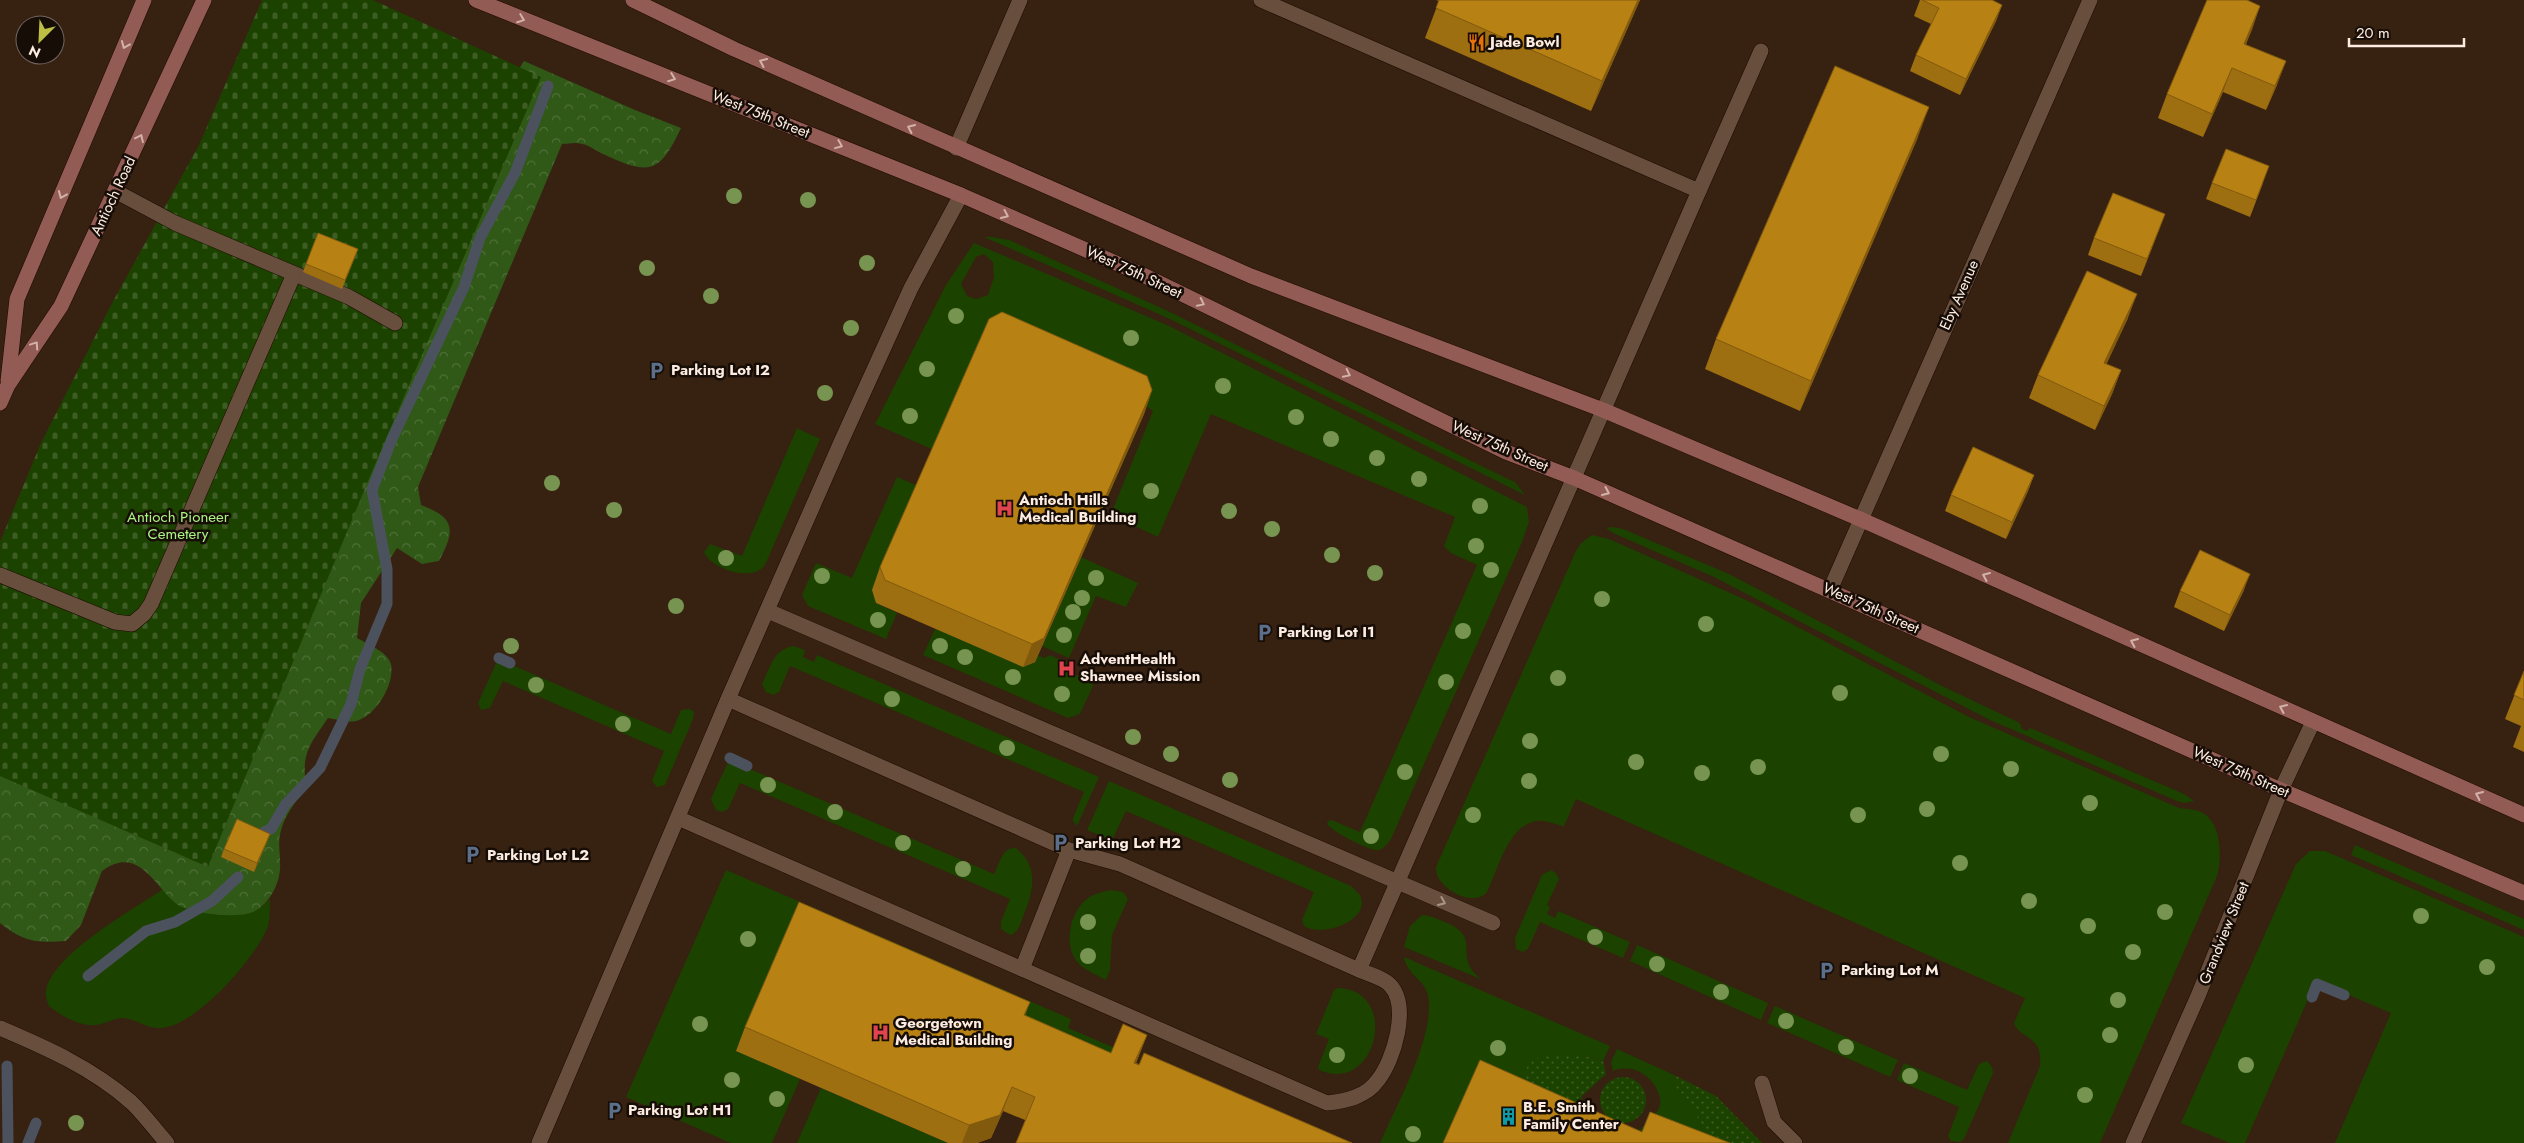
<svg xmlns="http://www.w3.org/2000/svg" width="2524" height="1143" font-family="Jost,sans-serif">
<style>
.green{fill:#1c4200;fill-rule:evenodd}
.forest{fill:url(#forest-crowns)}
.cemetery{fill:url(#cemetery-stones)}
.park{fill:url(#park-dots)}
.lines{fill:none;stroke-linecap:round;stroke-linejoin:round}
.stream{stroke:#4c525d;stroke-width:11}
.service-casing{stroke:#1d0a00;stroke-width:16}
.minor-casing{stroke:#1d0a00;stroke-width:16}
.secondary-casing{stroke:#1d0a00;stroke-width:16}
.service{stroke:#674e3d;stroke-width:15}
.minor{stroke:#674e3d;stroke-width:15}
.secondary{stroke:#925b54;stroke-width:15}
.tree{fill:#779451}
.wall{fill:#9e6f11}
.shaded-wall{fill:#815a0e}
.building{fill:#b88114;stroke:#815a0e}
.oneway{stroke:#d2b2a9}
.oneway2{stroke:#aa9587}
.labels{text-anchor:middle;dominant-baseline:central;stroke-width:5;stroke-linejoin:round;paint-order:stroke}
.poi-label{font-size:15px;font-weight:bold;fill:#fcece2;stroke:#170d07;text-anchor:start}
.street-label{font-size:15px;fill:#fcece2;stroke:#170d07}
.park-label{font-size:15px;fill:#abf385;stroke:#170d07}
</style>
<defs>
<pattern id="forest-crowns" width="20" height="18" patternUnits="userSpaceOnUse" patternTransform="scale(1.25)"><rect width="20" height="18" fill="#305817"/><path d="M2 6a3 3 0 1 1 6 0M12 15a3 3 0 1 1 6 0" fill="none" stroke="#4f7038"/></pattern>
<pattern id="cemetery-stones" width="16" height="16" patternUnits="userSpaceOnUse" patternTransform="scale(1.25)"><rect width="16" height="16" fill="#1c4200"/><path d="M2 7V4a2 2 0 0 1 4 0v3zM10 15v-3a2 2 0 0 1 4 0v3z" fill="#3e5d25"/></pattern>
<pattern id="park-dots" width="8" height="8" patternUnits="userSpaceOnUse" patternTransform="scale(1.25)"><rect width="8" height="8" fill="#1c4200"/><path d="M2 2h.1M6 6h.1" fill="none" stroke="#3e5d25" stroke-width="1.8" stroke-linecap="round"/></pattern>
</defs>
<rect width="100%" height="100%" fill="#372111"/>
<g class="green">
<path d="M984 237H993L1009 240 1168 311 1506 478 1515 482 1525 495 1170 319Z"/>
<path d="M974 243 1167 325 1527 507 1529 522 1522 542 1391 839C1388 843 1385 848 1379 850 1371 852 1328 830 1327 823L1330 820 1334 821 1360 832 1477 565 1451 553 1444 546 1455 517 1211 414 1158 537 1118 518 1113 509 1153 411 1138 400 934 450 875 424 946 285ZM984 254 993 262 994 277 988 295 976 299 967 296 961 284 976 257Z"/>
<path d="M797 428 820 439 765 565C753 583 711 569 704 552L710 544 742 556Z"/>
<path d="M897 477 918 486 876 603 897 613 886 639 808 606 802 595 816 563 852 578Z"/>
<path d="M1612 527 1623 529 1729 574 1942 686 2018 722 2021 725V728L2027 731 2030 728 2184 794 2194 801 2184 803 2177 801 1990 720 1714 577 1615 534 1606 528Z"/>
<path d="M1592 535 1609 539 1746 600 1969 717 2179 808C2186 809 2197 809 2203 813 2222 824 2222 858 2217 876L2100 1143H2008L2040 1066C2043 1034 2020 1040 2014 1023L2025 998 1576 799 1564 826C1555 825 1547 820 1537 821 1508 825 1498 870 1487 892 1473 909 1434 887 1436 867L1575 553 1581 543Z"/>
<path d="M1081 557 1138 583 1126 607 1096 596 1069 658 1042 646Z"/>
<path d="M935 629 1035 662 1038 655 1044 658 1050 655 1067 663 1064 670 1092 682 1093 686 1080 714 1068 718 923 655Z"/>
<path d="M793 646 805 650 803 657 814 662 817 655 1099 777 1077 826 1073 821V818L1084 792 790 666 779 692 773 695 766 692 762 684C770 668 773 650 793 646Z"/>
<path d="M498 659 671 734 681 710 690 709 694 712 693 719 665 785 657 787 652 781 664 751 503 681 490 708 481 710 478 703Z"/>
<path d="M729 760 994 874C1000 864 1001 847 1016 848 1040 867 1033 892 1023 917 1020 925 1018 933 1010 935L1001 929V922L1010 899 740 783 728 809 722 812 716 810 711 799Z"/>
<path d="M1109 781 1351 886 1360 895C1372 920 1323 938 1304 926L1302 920 1314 892 1126 811 1113 838H1106L1087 830Z"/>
<path d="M2355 845 2524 919V930L2351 855Z"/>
<path d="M2310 851H2325L2524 937V1143H2335L2391 1013 2316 981 2245 1143H2230L2181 1123 2296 864Z"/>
<path d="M726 870 1071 1019 1068 1028 1115 1048 1102 1077 736 1050 800 1079 772 1143H731L626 1097Z"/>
<path d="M1551 870 1556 873 1559 879 1547 905 1550 907 1547 914 1555 918 1558 911 1630 942 1623 958 1540 922 1528 949 1523 952 1516 949 1515 938 1542 875Z"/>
<path d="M163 889 172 900 262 907 270 899C270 908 270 917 268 926 257 957 192 1032 156 1028 145 1027 135 1019 123 1018 114 1018 103 1025 94 1025 78 1026 60 1015 49 1006 47 1001 45 996 46 991 52 954 133 910 163 889Z"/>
<path d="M1110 890 1123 892 1128 899 1112 935 1110 970 1106 980C1097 975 1086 971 1079 964 1062 946 1070 911 1088 898 1094 894 1103 892 1110 890Z"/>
<path d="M1422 915C1430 915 1437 919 1445 922 1485 938 1450 958 1483 980L1404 947 1410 926Z"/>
<path d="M1637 945 1768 1003 1761 1020 1630 961Z"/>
<path d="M1404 957 1610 1046 1603 1061 1578 1054H1552L1514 1094 1444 1143H1380C1396 1106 1436 1035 1428 995 1424 979 1407 975 1404 957Z"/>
<path d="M1338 988C1401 990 1377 1096 1319 1070L1318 1067 1329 1039 1316 1034 1334 990Z"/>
<path d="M1775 1006 1898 1060 1890 1077 1767 1023Z"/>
<path d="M1617 1049 1674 1075 1675 1086 1692 1104 1704 1133 1640 1139 1635 1137C1643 1121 1668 1113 1658 1092 1655 1085 1650 1078 1643 1074 1635 1068 1622 1067 1613 1071L1611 1062Z"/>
<path d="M1987 1061 1992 1067 1993 1073 1964 1139 1960 1142 1951 1141 1948 1136 1959 1107 1897 1080 1904 1063 1967 1090 1979 1064Z"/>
<path d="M821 1088 948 1143H797Z"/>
</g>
<path class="forest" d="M524 61 635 110 681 128C659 175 649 175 603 154 596 151 589 145 582 144 576 142 568 144 562 144L418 487 421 505C455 518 456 529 439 561L422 564 397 548 361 603 357 638C367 644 388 652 391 664 395 684 376 716 356 721 348 723 336 719 328 718 320 730 309 743 306 757 303 767 307 778 303 788 298 800 288 811 283 824 276 843 281 851 280 869 279 886 267 908 250 913 233 918 199 914 182 907 158 896 142 841 102 871L81 925 66 941C36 943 24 942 0 923V718L501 97Z"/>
<path class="cemetery" d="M262 0H373L541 77 371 474 208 867 0 776V542L41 443 110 307 199 145Z"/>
<g class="park">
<path d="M1552 1054H1578L1603 1061 1606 1074 1582 1096 1580 1107 1517 1087C1527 1066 1528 1059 1552 1054Z"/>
<path d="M1674 1075 1716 1096 1762 1143H1719L1704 1133 1692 1104 1675 1086Z"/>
<circle cx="1623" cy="1100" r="23"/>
</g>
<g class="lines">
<g class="stream">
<path d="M499 658 510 663"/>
<path d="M730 758 747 766"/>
<path d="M264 832 271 829 285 805 320 768 351 704 360 669 387 604V569L372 490 392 439 464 287 480 238 515 173 548 86"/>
<path d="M88 976 146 931 175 922 212 901 238 877"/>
<path d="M2312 997 2317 984 2344 995"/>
<path d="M7 1066 8 1143"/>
<path d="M28 1143 36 1123"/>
</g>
<defs>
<g id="service">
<path d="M956 148 1020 0"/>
<path d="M115 191 175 223 349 297 395 323"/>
<path d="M1699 191 1761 51"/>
<path d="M0 575 115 622 132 624 144 614 151 604 294 274"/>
<path d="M768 611 1493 923"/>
<path d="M728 699 1069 850 1120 864 1359 970 1699 191 1261 0"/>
<path d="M678 818 1327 1103C1346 1101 1366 1097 1378 1080 1394 1060 1410 1006 1390 985 1384 978 1368 974 1359 970"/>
<path d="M1022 969 1069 850"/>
<path d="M1762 1083 1774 1122 1795 1143"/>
<path d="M539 1143 728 699 841 442 911 288 961 195"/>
</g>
<g id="minor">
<path d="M1830 590 2090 0"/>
<path d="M0 1028C47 1048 92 1068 131 1102 144 1114 155 1130 167 1143"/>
<path d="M2133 1143 2198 996 2281 790 2313 722"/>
</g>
<g id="secondary">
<path d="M476 0 961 195 1143 275 1506 452 1574 478 2281 790 2524 893"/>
<path d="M633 0 734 49 1251 276 1603 410 1860 519 2524 815"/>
<path d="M8 381 17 299 144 0"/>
<path d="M0 403 8 385 61 306 204 0"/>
</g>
</defs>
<use href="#service" class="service-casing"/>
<use href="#minor" class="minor-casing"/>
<use href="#secondary" class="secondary-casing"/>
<use href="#service" class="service"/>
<use href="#minor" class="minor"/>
<use href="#secondary" class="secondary"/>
</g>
<g class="tree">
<circle cx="734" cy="196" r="8"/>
<circle cx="808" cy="200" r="8"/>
<circle cx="867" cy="263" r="8"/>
<circle cx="647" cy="268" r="8"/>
<circle cx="711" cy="296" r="8"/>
<circle cx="956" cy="316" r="8"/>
<circle cx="851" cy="328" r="8"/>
<circle cx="1131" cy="338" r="8"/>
<circle cx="927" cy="369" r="8"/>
<circle cx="1223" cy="386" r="8"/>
<circle cx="825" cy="393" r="8"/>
<circle cx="910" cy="416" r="8"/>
<circle cx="1296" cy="417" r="8"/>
<circle cx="1331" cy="439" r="8"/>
<circle cx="1377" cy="458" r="8"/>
<circle cx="1419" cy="479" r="8"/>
<circle cx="552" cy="483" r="8"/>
<circle cx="1151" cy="491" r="8"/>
<circle cx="1480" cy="506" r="8"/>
<circle cx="614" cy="510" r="8"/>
<circle cx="1229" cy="511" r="8"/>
<circle cx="1272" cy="529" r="8"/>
<circle cx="1476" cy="546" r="8"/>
<circle cx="1332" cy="555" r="8"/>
<circle cx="726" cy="558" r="8"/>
<circle cx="1491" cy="570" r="8"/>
<circle cx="1375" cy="573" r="8"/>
<circle cx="822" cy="576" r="8"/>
<circle cx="1096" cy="578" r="8"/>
<circle cx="1082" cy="598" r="8"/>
<circle cx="1602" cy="599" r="8"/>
<circle cx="676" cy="606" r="8"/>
<circle cx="1073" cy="612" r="8"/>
<circle cx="878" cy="620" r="8"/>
<circle cx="1706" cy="624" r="8"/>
<circle cx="1463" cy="631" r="8"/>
<circle cx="1064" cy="635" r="8"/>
<circle cx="511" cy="646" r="8"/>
<circle cx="940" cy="646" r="8"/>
<circle cx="965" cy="657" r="8"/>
<circle cx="1013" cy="677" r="8"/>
<circle cx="1558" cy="678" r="8"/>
<circle cx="1446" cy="682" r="8"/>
<circle cx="536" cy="685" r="8"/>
<circle cx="1840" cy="693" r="8"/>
<circle cx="1062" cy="694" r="8"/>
<circle cx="892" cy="699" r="8"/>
<circle cx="623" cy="724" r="8"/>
<circle cx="1133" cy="737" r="8"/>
<circle cx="1530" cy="741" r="8"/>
<circle cx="1007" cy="748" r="8"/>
<circle cx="1171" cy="754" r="8"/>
<circle cx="1941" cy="754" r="8"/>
<circle cx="1636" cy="762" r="8"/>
<circle cx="1758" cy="767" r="8"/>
<circle cx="2011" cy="769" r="8"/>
<circle cx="1405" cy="772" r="8"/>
<circle cx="1702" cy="773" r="8"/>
<circle cx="1230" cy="780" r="8"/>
<circle cx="1529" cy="781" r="8"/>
<circle cx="768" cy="785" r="8"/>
<circle cx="2090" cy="803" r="8"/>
<circle cx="1927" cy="809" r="8"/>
<circle cx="835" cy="812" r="8"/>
<circle cx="1473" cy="815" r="8"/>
<circle cx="1858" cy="815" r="8"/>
<circle cx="1371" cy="836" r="8"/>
<circle cx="903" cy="843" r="8"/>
<circle cx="1960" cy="863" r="8"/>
<circle cx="963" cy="869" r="8"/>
<circle cx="2029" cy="901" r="8"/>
<circle cx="2165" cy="912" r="8"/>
<circle cx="2421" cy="916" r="8"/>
<circle cx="1088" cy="922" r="8"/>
<circle cx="2088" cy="926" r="8"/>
<circle cx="1595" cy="937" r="8"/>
<circle cx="748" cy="939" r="8"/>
<circle cx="2133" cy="952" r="8"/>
<circle cx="1088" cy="956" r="8"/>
<circle cx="1657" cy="964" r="8"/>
<circle cx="2487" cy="967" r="8"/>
<circle cx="1721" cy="992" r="8"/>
<circle cx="2118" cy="1000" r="8"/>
<circle cx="1786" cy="1021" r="8"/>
<circle cx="700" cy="1024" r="8"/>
<circle cx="2110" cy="1035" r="8"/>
<circle cx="1846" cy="1047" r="8"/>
<circle cx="1498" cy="1048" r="8"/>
<circle cx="1337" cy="1055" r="8"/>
<circle cx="2246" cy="1065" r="8"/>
<circle cx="1910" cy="1076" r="8"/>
<circle cx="732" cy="1080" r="8"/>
<circle cx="2085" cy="1095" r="8"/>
<circle cx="777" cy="1099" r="8"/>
<circle cx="76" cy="1123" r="8"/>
<circle cx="1413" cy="1134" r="8"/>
</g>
<g class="wall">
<path d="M1436 0H1640L1591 111 1425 38 1439 1Z"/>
<path d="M1920 0H1992L2002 5 1996 21 1960 95 1910 71 1916 55 1931 24 1914 16Z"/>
<path d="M2260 6 2246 44 2277 85 2266 110 2223 92 2203 137 2158 118 2167 94Z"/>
<path d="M1918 137 1800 411 1705 369 1716 339Z"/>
<path d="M2212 183H2263L2250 217 2206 199Z"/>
<path d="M2165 214 2141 276 2088 255 2094 238Z"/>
<path d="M355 257 342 289 303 272 306 264Z"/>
<path d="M2128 318 2106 364 2121 370 2112 394 2095 430 2029 398 2038 375Z"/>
<path d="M1152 390 1144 414 1035 662 1023 667 876 603 872 590 880 567Z"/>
<path d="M2034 475 2028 491 2006 539 1945 511 1951 495Z"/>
<path d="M2244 590 2224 631 2174 607 2180 591Z"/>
<path d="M2524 671V752L2513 747 2521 726 2505 719Z"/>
<path d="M267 842 254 872 221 857 224 849Z"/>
<path d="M1030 1002 1025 1015 1111 1053 1147 1035 1136 1063 1352 1143 1025 1120 1003 1111 991 1138 977 1143H948L736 1051 745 1027Z"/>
</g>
<g class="shaded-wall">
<path d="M1638 0H1640L1591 111 1602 81Z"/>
<path d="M2002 5 1996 21 1960 95 1966 79Z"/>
<path d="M2260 6 2252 30 2236 67 2244 44Z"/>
<path d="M2286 61 2277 85 2266 110 2275 86Z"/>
<path d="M2232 68 2223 92 2203 137 2212 114Z"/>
<path d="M1929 107 1918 137 1800 411 1811 381Z"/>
<path d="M2165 214 2159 230 2141 276 2147 259Z"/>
<path d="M2137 294 2128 318 2096 387 2104 363Z"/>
<path d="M2121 370 2112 394 2095 430 2104 406Z"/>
<path d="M1152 390 1144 414 1035 662 1023 667 1032 644Z"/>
<path d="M2034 475 2028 491 2006 539 2012 522Z"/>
<path d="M2250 574 2244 590 2224 631 2230 615Z"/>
<path d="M270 834 267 842 254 872 257 863Z"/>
<path d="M1147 1035 1138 1058 1126 1086 1134 1063Z"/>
<path d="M1012 1087 1003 1111 991 1138 977 1143H962L969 1125Z"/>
</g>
<g class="building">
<path d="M1439 0H1638L1602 81 1436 8Z"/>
<path d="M1922 0H1992L2002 5 1966 79 1916 55 1939 8Z"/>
<path d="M2207 0H2247L2260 6 2244 44 2286 61 2275 86 2232 68 2212 114 2167 94Z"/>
<path d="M1835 66 1929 107 1811 381 1716 339Z"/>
<path d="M2226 149 2269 166 2256 200 2212 183Z"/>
<path d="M2113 193 2165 214 2147 259 2094 238Z"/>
<path d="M318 233 358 249 345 280 306 264Z"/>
<path d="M2087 271 2137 294 2104 363 2121 370 2104 406 2038 375Z"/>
<path d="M1002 312 1147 376 1152 390 1044 638 1032 644 885 580 880 567 989 319Z"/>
<path d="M1973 447 2034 475 2012 522 1951 495Z"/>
<path d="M2200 550 2250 574 2230 615 2180 591Z"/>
<path d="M2524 671V700L2514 695Z"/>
<path d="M237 819 270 834 257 863 224 849Z"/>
<path d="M799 902 1030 1002 1024 1015 1111 1053 1123 1024 1147 1035 1134 1063 1139 1065 1144 1053 1352 1143H1016L1035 1097 1012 1087 1000 1115 969 1125 745 1027Z"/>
<path d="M1480 1060 1642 1132 1650 1112 1730 1143H1443Z"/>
</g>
<defs><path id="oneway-chevron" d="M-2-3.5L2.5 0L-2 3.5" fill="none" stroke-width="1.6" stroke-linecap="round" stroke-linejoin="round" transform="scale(1.25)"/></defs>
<g class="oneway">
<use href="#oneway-chevron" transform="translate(521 19) rotate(21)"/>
<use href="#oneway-chevron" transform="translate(125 45) rotate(113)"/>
<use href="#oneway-chevron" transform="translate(763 62) rotate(-156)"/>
<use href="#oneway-chevron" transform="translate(672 78) rotate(21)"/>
<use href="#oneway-chevron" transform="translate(911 128) rotate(-156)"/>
<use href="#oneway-chevron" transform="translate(140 138) rotate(-65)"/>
<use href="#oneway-chevron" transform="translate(839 145) rotate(22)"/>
<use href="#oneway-chevron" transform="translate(62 195) rotate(113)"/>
<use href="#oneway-chevron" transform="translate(1005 215) rotate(24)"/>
<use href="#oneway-chevron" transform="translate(1201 303) rotate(26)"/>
<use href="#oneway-chevron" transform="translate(35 345) rotate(-56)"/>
<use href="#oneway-chevron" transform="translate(1347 374) rotate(26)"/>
<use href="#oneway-chevron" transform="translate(1606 492) rotate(24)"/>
<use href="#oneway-chevron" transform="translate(1986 576) rotate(-156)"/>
<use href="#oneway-chevron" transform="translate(2134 642) rotate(-156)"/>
<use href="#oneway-chevron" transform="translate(2283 708) rotate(-156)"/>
<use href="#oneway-chevron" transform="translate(2479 795) rotate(-156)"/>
</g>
<use class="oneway2" href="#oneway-chevron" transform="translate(1442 902) rotate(23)"/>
<defs>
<symbol id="restaurant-bare" viewBox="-9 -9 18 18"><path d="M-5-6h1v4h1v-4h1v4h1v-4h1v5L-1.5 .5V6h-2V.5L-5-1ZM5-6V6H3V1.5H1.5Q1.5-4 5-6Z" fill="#e8710a" stroke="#170d07" stroke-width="2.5" paint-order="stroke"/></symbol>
<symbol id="parking-bare" viewBox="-9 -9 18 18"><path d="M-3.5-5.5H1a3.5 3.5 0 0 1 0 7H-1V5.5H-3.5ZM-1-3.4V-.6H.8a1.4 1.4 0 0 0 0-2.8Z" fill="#5c6f8a" stroke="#170d07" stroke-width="2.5" paint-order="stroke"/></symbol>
<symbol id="hospital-bare" viewBox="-9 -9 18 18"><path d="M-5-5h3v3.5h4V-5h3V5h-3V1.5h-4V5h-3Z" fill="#e0444e" stroke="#170d07" stroke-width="2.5" paint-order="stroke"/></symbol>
<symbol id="building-bare" viewBox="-9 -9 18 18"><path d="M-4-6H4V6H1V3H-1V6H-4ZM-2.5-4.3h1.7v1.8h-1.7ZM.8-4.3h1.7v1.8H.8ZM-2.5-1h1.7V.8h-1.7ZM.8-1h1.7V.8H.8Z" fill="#0f9aa8" stroke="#170d07" stroke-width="2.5" paint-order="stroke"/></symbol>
</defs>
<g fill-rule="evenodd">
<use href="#restaurant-bare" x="1464" y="30" width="25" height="25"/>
<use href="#parking-bare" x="644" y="358" width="25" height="25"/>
<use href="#hospital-bare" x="992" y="496" width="25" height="25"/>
<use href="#parking-bare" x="1252" y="620" width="25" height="25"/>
<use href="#hospital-bare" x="1054" y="656" width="25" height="25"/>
<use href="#parking-bare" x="1048" y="830" width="25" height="25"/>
<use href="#parking-bare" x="460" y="842" width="25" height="25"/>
<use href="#parking-bare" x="1814" y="958" width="25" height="25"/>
<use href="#hospital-bare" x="868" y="1020" width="25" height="25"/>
<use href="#parking-bare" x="602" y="1098" width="25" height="25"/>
<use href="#building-bare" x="1496" y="1104" width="25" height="25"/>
</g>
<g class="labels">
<g class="poi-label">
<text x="1490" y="42">Jade Bowl</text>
<text x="671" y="370">Parking Lot I2</text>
<text x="1019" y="500">Antioch Hills<tspan x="1019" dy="17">Medical Building</tspan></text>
<text x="1278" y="632">Parking Lot I1</text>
<text x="1080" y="659">AdventHealth<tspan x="1080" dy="17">Shawnee Mission</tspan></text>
<text x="1075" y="843">Parking Lot H2</text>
<text x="487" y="855">Parking Lot L2</text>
<text x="1841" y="970">Parking Lot M</text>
<text x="895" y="1023">Georgetown<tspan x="895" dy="17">Medical Building</tspan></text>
<text x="1523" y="1107">B.E. Smith<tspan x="1523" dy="17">Family Center</tspan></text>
<text x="628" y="1110">Parking Lot H1</text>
</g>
<g class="street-label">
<text transform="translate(761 114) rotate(22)">West 75th Street</text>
<text transform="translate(113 196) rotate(-65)">Antioch Road</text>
<text transform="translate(1134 272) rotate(25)">West 75th Street</text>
<text transform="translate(1959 295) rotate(-66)">Eby Avenue</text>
<text transform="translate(1500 446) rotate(24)">West 75th Street</text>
<text transform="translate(1871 608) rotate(24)">West 75th Street</text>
<text transform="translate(2241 772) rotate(24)">West 75th Street</text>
<text transform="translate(2224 933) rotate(-68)">Grandview Street</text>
</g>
<g class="park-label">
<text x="178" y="517">Antioch Pioneer<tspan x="178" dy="17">Cemetery</tspan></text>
</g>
</g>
<g transform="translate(40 40) rotate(204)"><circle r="24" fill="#170d07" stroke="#73665f"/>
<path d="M0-4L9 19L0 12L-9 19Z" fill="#bcbf43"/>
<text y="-8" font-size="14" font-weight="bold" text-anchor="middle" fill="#fcece2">N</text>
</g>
<path d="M2349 38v8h115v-8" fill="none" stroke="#fcece2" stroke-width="2.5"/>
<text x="2356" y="38" font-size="15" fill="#fcece2" stroke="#170d07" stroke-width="4" paint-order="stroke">20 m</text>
</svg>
